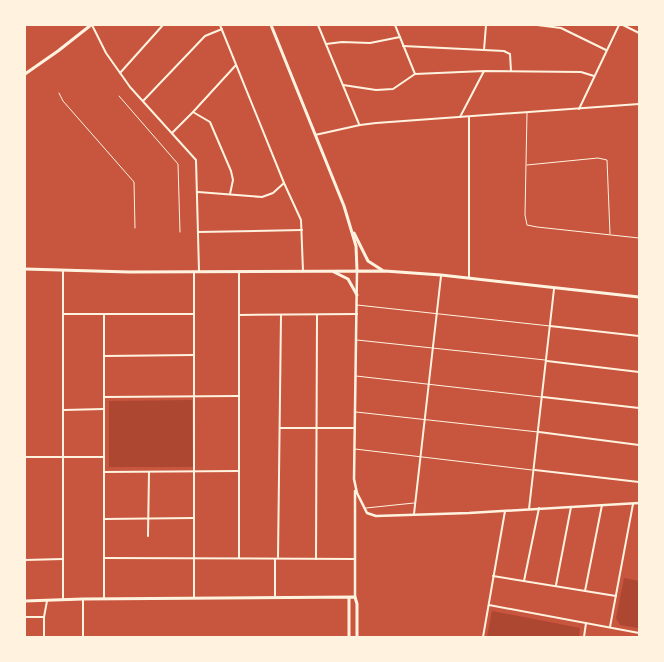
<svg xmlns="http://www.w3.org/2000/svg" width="664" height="662" font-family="'Noto Sans',sans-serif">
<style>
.green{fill:#ae4732}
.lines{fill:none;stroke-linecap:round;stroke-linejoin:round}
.service{stroke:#fff3e0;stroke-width:1}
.minor{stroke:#fff3e0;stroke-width:2}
.tertiary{stroke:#fff3e0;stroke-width:2.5}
.secondary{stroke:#fff3e0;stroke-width:3}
</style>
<rect width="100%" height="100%" fill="#c8553d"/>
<g class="green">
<path d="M192 400 193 467H109V401Z"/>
<path d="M624 578 639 581V628L620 625 616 618Z"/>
<path d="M492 611 580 628 579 637H487Z"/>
</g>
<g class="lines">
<g class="service">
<path d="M59 93 63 101 134 182 135 228"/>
<path d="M119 96 178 164 180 232"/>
<path d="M527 113 525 215 527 225 537 227 639 238"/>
<path d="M527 165 598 158 607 160 610 234"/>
<path d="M357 305 550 326"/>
<path d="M357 340 545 360"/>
<path d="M356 376 541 397"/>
<path d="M356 412 538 432"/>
<path d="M355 449 532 470"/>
<path d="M366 508 414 503"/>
</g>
<g class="minor">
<path d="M92 25 106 53 130 87 196 160 199 271"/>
<path d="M220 25 284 183 301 220 303 271"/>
<path d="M318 25 359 124"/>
<path d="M395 25 415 74"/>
<path d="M537 25 561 28 606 50"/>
<path d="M623 25 639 33"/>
<path d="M326 44 342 42 370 43 400 37"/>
<path d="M403 46 504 51 510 54 511 71"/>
<path d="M484 50 486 25"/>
<path d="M120 73 163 25"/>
<path d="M343 85 376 90 393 89 415 74 484 71 581 72 594 76"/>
<path d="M143 101 205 36 222 29"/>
<path d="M579 109 619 25"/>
<path d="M193 112 210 122 231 171 233 180 230 194"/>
<path d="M460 117 484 71"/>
<path d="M469 117V277"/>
<path d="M172 133 193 112 236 65"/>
<path d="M315 135 360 125 376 123 639 104"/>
<path d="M198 192 262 197 273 193 284 183"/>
<path d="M198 232 302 230"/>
<path d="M239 271V558"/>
<path d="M63 314H193"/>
<path d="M239 315 357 314"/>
<path d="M550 326 639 336"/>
<path d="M104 356 194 355"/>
<path d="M547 361 639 372"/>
<path d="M104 397 239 396"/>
<path d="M543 397 639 408"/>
<path d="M64 410 104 409"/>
<path d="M280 428H354"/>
<path d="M539 432 639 445"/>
<path d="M25 457H104"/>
<path d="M535 470 639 482"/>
<path d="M104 472 239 471"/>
<path d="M529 509 554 289"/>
<path d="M414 514 441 276"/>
<path d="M104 519 194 518"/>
<path d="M148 536 149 472"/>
<path d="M278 557 281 315"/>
<path d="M104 558 354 559"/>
<path d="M316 559 317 315"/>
<path d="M25 560 63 559"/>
<path d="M493 576 616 596"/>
<path d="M524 581 539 508"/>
<path d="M556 585 571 507"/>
<path d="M585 591 602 505"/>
<path d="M275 596V559"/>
<path d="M194 597V272"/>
<path d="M63 599V271"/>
<path d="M104 599V314"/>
<path d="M489 605 639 633"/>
<path d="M25 617H44"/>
<path d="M610 627 633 504"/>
<path d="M44 637V617L47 601"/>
<path d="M83 637V599"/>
<path d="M483 637 505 511"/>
<path d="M584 637 586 623"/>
</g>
<g class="tertiary">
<path d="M357 270 354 479 357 493 367 513 376 516 469 513 639 503"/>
<path d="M355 491V597"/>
</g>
<g class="secondary">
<path d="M271 25 344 206 356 246 357 270"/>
<path d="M25 74 58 51 91 25"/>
<path d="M354 233 368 261 382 270"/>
<path d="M25 269 129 272 385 271 441 275 639 297"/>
<path d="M334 272 348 279 357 295"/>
<path d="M25 601 83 599 355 597 357 604V637"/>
<path d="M349 637V598"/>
</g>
</g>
<rect width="664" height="662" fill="none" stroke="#fff3e0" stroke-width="52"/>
</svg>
